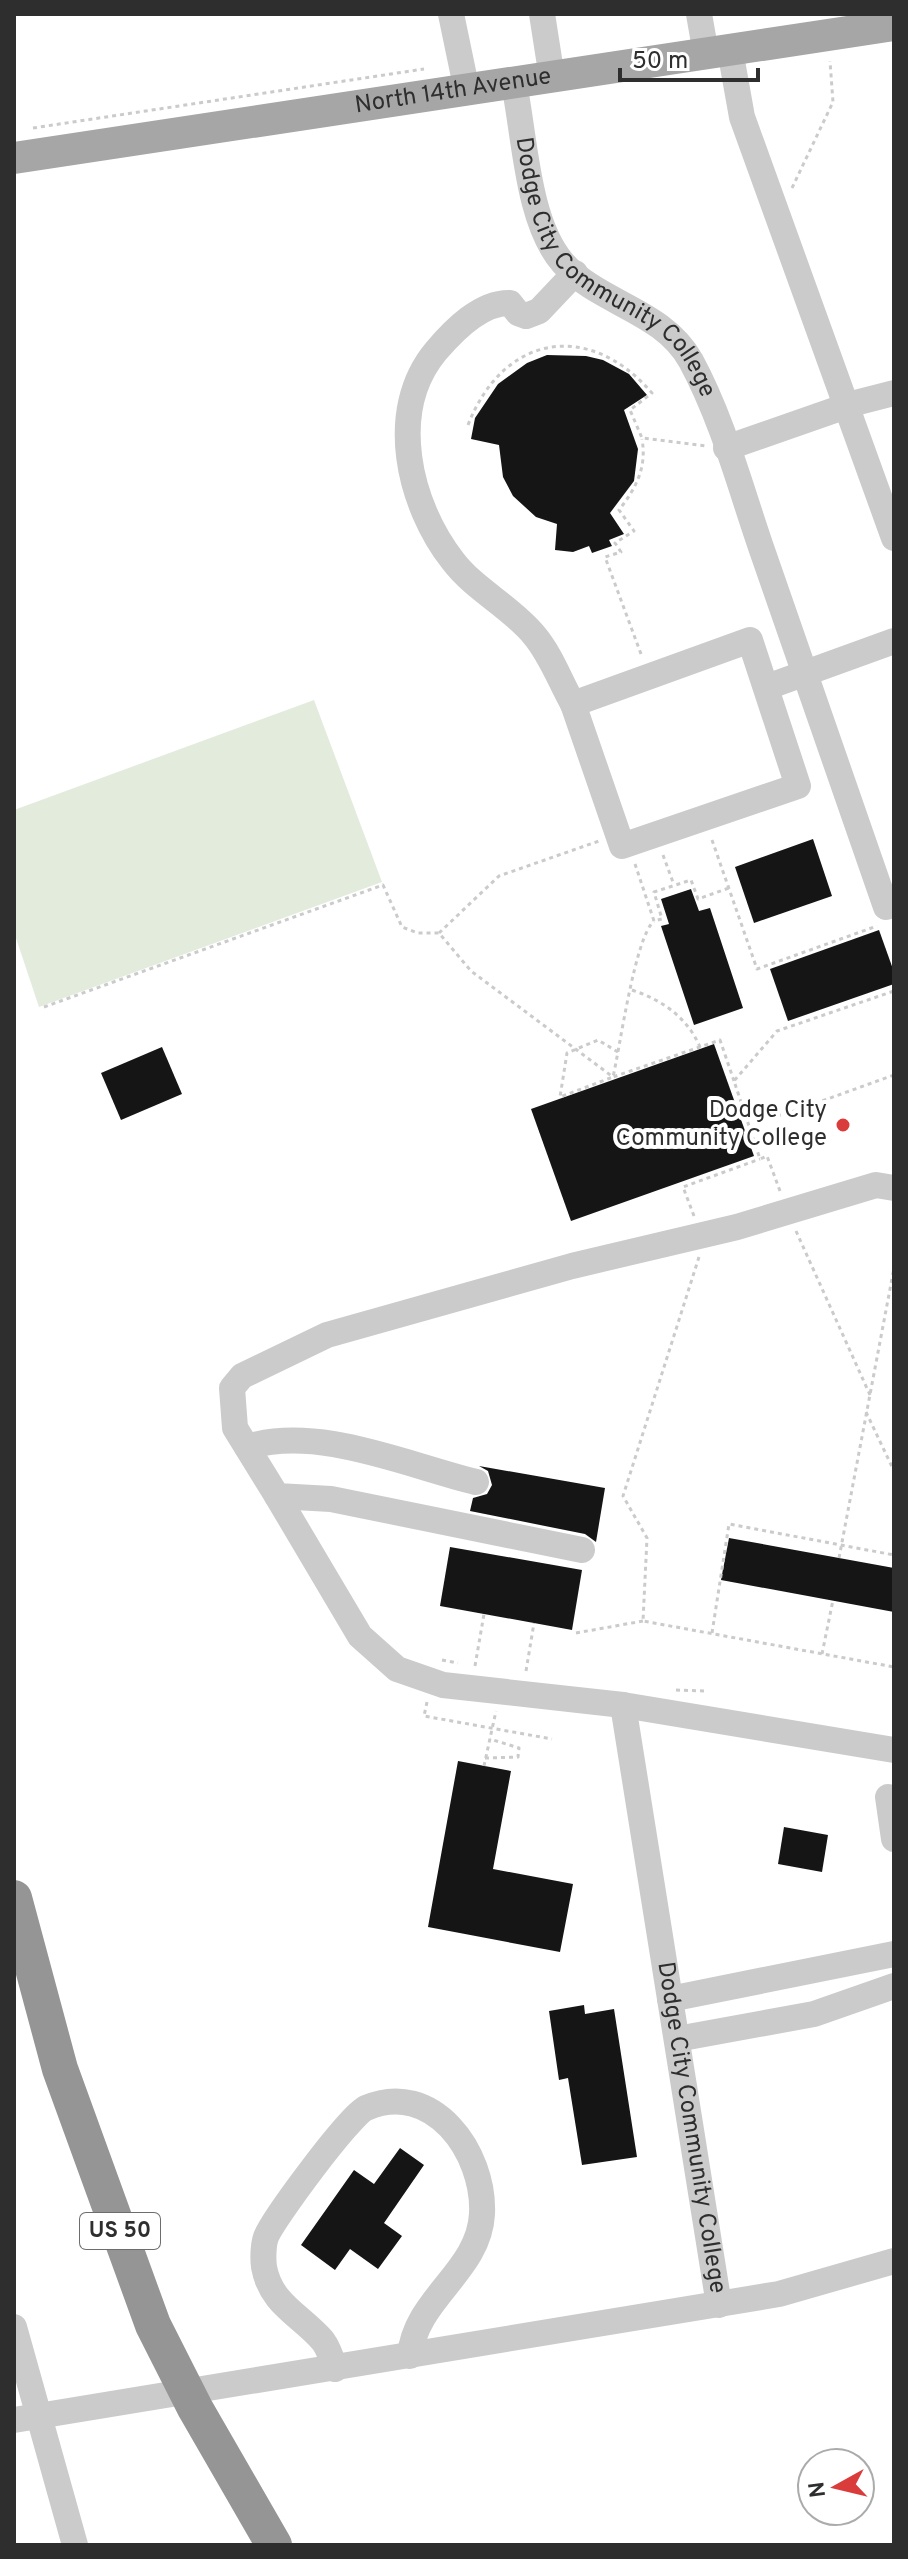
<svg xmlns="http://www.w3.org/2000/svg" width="908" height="2559" font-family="Overpass,sans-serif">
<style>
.green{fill:#e3ebdd}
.building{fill:#151515}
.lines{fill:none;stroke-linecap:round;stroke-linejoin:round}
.path{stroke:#cbcbcb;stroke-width:3;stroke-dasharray:4 4;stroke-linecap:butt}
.minor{stroke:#cbcbcb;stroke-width:26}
.major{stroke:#a6a6a6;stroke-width:32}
.highway{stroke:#959595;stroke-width:36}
.poi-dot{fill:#da3c3c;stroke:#fff;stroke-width:3}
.labels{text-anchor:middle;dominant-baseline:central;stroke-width:8;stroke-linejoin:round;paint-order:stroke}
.shield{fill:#fff;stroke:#6d6d6d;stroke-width:2}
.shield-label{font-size:22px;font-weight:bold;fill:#2e2e2e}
.street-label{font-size:24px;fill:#2e2e2e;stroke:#fff}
.poi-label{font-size:24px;fill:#2e2e2e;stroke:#fff;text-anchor:end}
</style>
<rect width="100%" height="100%" fill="#fff"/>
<path class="green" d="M314 700 382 882 39 1007 14 932V810Z"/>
<g class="building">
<path d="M547 355 586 356 603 360 629 374 647 395 624 410 638 449 634 481 610 513 624 534 609 540 612 546 592 553 589 546 573 552 555 550 557 524 536 517 513 496 503 477 499 445 471 439 475 418 498 384 527 363Z"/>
<path d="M813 839 832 896 754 923 735 867Z"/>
<path d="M691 889 699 911 710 908 743 1008 694 1025 661 926 669 924 661 899Z"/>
<path d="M879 930 894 972V984L788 1021 770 969Z"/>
<path d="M714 1044 754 1156 571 1221 531 1109Z"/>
<path d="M162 1047 182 1094 121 1120 101 1073Z"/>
<path d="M479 1466 605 1488 596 1542 585 1534 470 1511 473 1498 487 1494 492 1485 488 1471Z"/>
<path d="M729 1538 894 1568V1612L721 1580Z"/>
<path d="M450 1547 582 1570 572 1630 440 1606Z"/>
<path d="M458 1761 511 1771 493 1869 573 1884 560 1952 428 1927Z"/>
<path d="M784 1827 828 1835 822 1872 778 1864Z"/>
<path d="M584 2005 585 2014 614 2009 637 2157 582 2165 568 2078 559 2080 549 2011Z"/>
<path d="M400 2148 424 2165 384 2223 402 2236 378 2269 350 2249 335 2270 301 2245 354 2170 374 2184Z"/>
</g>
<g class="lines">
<g class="path">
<path d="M33 128 424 69"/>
<path d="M792 188 833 102 830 61"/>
<path d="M468 425C503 335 588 319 652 393L630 410 642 438 706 446"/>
<path d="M641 654 605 557 621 552 615 543 634 531 619 510C636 488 647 468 642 439"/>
<path d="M712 840 757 969 877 926"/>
<path d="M663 855 674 885"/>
<path d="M635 864 654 921 662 919 654 892 691 880 698 899 729 888"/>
<path d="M439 933 499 876 599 841"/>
<path d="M632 990C662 1000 687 1017 700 1047"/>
<path d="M44 1007 383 885 402 927 418 933H439L471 971 613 1077 720 1040 734 1081"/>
<path d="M618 1052 598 1040 567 1053 560 1097 613 1077C620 1047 635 937 654 921"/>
<path d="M745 1116 783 1115 894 1075"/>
<path d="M780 1191 767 1156 760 1159 734 1081 777 1031 894 991"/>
<path d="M694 1216 683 1187 760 1159"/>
<path d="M796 1231 870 1395"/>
<path d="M699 1257 623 1496 647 1538 643 1621 894 1667"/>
<path d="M866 1412 894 1471"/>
<path d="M839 1558 894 1268"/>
<path d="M576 1633 643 1621"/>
<path d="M712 1633 729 1524 894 1555"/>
<path d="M822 1654 833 1600"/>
<path d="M442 1660 458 1663"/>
<path d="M475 1666 484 1614"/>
<path d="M526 1671 534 1623"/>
<path d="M676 1690 704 1691"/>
<path d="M427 1702 424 1716 552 1739"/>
<path d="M485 1758 518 1757 519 1748 490 1739"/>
<path d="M484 1766 496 1711"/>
</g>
<g class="minor">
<path d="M451 14 467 91"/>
<path d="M542 14 552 78"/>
<path d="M699 14 706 54"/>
<path d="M730 50 742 117 894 538"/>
<path id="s1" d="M514 84C525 137 527 222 563 263 599 304 663 310 691 361 723 420 741 490 763 553 804 671 845 789 886 907L894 904"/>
<path d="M726 448 855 403 894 393"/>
<path d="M750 640 798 786 622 846 573 704Z"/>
<path d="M767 687 894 641"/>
<path d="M573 704C560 681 551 655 534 635 511 607 475 590 453 561 409 505 386 411 436 351 454 330 481 302 510 303L518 313 526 316 539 311 575 273"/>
<path d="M247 1447C318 1425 406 1465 476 1482"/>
<path d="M277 1496 360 1636 397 1669 443 1685 623 1705 894 1750"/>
<path d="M582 1550 331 1499 277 1496 235 1428 232 1388 242 1376 327 1335 572 1266 737 1227 876 1185 894 1188"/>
<path id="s2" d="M623 1705 719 2305"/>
<path d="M894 1798 888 1797 894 1839"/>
<path d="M670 1999 894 1954"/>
<path d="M677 2039 814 2014 894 1986"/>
<path d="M14 2327 75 2545"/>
<path d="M335 2369C332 2359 329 2349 323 2341 301 2315 271 2305 264 2267 263 2260 263 2245 266 2237 273 2219 350 2115 366 2108 432 2079 485 2152 482 2214 479 2272 415 2298 410 2356"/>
<path d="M14 2420 779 2294 894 2261"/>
</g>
<path class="major" id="s3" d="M14 158 894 25"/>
<path class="highway" d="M14 1898 60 2069 153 2325 195 2408 274 2545"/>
</g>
<circle class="poi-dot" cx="843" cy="1125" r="8"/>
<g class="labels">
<rect class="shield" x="80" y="2213" width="80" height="36" rx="6"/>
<g class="shield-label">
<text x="120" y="2231">US 50</text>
</g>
<g class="street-label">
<text stroke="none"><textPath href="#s3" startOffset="444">North 14th Avenue</textPath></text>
<text stroke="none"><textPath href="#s1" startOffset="222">Dodge City Community College</textPath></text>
<text stroke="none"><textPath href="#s2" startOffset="428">Dodge City Community College</textPath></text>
</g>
<g class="poi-label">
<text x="827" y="1111">Dodge City<tspan x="827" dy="28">Community College</tspan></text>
</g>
</g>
<rect width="908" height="2559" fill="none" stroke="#2e2e2e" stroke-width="32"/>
<g transform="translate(836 2487) rotate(262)"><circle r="38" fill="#ffffff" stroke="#ababab" stroke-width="2"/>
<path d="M0-6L14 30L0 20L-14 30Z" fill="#da3c3c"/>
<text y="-12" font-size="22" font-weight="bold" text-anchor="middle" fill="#2e2e2e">N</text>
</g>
<path d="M620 68v12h138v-12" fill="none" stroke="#2e2e2e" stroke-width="4"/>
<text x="632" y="68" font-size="24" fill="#2e2e2e" stroke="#ffffff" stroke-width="6" paint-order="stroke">50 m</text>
</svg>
